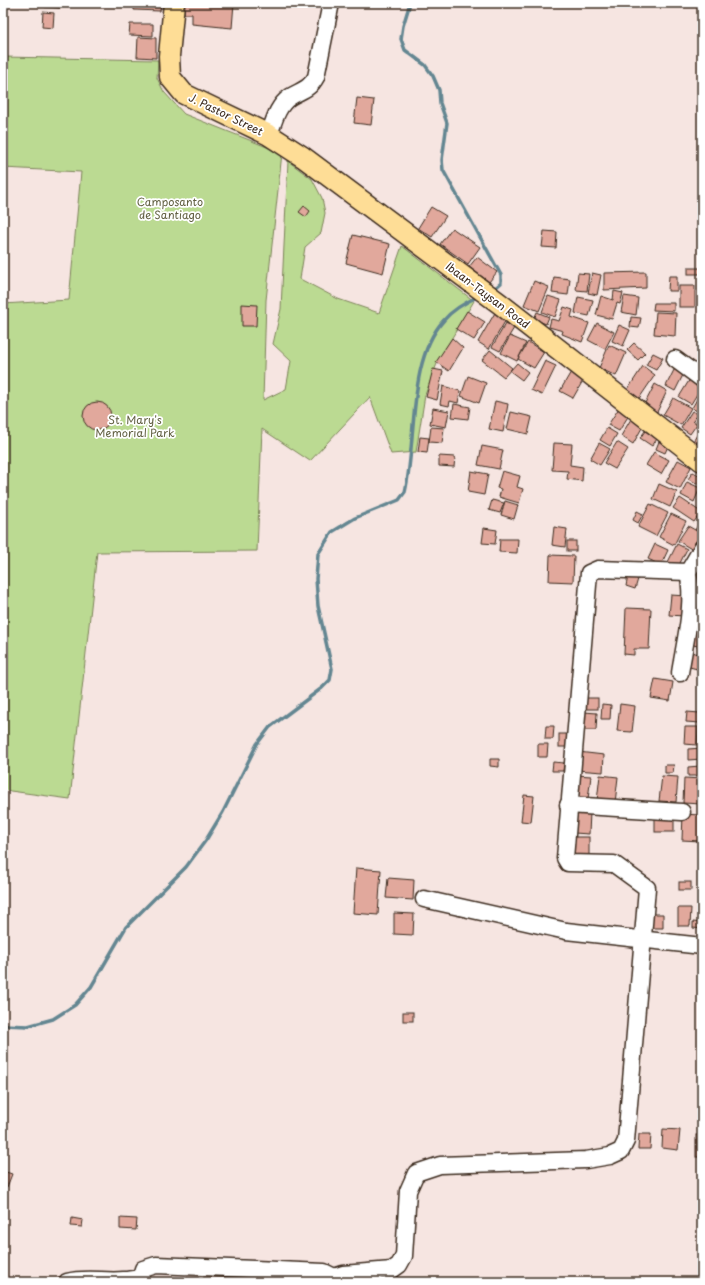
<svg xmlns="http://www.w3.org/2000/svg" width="705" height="1285" font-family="'Playpen Sans',sans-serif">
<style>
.green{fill:#bbda92;stroke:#7b8258}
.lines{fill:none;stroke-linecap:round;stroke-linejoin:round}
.stream{stroke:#638691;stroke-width:3.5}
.building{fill:#e1a89c;stroke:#3b2a1e}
.minor-casing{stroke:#3b2a1e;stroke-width:19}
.major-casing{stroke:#3b2a1e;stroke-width:23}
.minor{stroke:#fff;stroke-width:16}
.major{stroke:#fedd96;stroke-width:20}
.labels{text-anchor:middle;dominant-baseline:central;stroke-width:3.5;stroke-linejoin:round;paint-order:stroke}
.street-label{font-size:11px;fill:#3b2a1e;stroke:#fff}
.park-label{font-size:11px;fill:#615f41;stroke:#fff}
</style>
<rect width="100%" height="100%" fill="#f6e5e1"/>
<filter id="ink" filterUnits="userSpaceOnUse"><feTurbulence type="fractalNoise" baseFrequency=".025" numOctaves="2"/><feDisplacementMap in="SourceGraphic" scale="8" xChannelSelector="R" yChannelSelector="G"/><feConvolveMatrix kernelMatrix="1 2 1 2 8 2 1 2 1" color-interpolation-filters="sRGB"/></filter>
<g filter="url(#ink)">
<path class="green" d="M3 57 158 60 157 78 164 92 184 114 282 153 266 300 263 400 286 389 291 361 273 344 281 309 288 161 312 179 322 198 325 213 321 233 305 247 300 279 338 299 379 313 402 246 474 301 438 361 425 395 416 452 391 454 370 397 310 461 262 429 257 551 97 552 70 799 3 790V304L69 300 81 172 3 168Z"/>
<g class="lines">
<g class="stream">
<path d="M410 3 403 26 401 39 405 50 425 65 433 76 439 90 440 103 447 123 442 160 443 170 501 275V283L493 290"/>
<path d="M3 1025 28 1026 53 1019 75 1005 91 987 126 927 186 867 206 840 223 812 257 744 270 727 322 688 330 680 332 669 318 606 316 579 318 554 332 532 355 518 399 500 405 492C417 442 407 360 444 320 453 309 466 302 479 296"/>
</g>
</g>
<g class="building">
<path d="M45 3H61L60 8 45 7Z"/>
<path d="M134 3H161L160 11 134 10Z"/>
<path d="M185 3H234L232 28 192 24V14H184Z"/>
<path d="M43 12 54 13 53 28 42 27Z"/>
<path d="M130 24H153V36L129 35Z"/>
<path d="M138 37 156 38V58L137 57Z"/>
<path d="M357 98 374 100 371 125 354 123Z"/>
<path d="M304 206 310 211 306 217 299 212Z"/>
<path d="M431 207 446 216 432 237 418 228Z"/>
<path d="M452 228 480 247 468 264 440 244Z"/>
<path d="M544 231 557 232 556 248 542 247Z"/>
<path d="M353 235 390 244 383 273 346 263Z"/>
<path d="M477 257 497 272 489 282 469 267Z"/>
<rect x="688" y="268" width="14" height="6"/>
<path d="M646 272V288L604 290V273Z"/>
<path d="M578 273 589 274 587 291 576 290Z"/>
<path d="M592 273 601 275 597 295 588 293Z"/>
<path d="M669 276H677V291H668Z"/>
<path d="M554 277 570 279 568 295 552 293Z"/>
<path d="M534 281 549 287 539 311 524 305Z"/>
<rect x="679" y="286" width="16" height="21"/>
<path d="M614 291 623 293 620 304 617 303 612 319 596 315 601 296 613 300Z"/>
<path d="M548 296 561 300 555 317 542 312Z"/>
<path d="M624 296 638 298 636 315 621 312Z"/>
<path d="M578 297 593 300 589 316 575 313Z"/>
<path d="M654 303H674V311L653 310Z"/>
<path d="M242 304 257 305 256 326H242Z"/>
<path d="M564 307 573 310 571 317 589 323 582 342 562 334 563 331 549 327 551 319 559 321Z"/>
<path d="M467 311 485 322 474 340 456 329Z"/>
<path d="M496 311 507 318 489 349 478 342Z"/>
<path d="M537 312 549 317 546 324 534 319Z"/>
<path d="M656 312 676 313 675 336 654 334Z"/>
<path d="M631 317 641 318 639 328 630 327Z"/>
<path d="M506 323 514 328 500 351 492 347Z"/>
<path d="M597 323 614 332 605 349 588 340Z"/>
<path d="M619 325 630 330 623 346 612 341Z"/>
<path d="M510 336 526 343 517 361 501 353Z"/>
<path d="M452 338 463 348 449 371 436 362Z"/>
<path d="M528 342 544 352 534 368 518 359Z"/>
<path d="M634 343 645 353 638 360 627 350Z"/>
<path d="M609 345 626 353 616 376 599 368Z"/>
<path d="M490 350 512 368 504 377 482 360Z"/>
<path d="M653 353 663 358 656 370 646 365Z"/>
<path d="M545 361 556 366 542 395 531 390Z"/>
<path d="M517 363 528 372 522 380 510 371Z"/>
<path d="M643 366 655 375 638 400 626 392Z"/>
<path d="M676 366 685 371 675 391 666 386Z"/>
<path d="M433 369 443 371 437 400 426 397Z"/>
<path d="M572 370 585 377 573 398 560 391Z"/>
<path d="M468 376 486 383 479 403 461 396Z"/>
<path d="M690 379 702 386 691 404 679 397Z"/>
<path d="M655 384 667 391 657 412 644 405Z"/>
<path d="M443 386 460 391 458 403 450 401 449 406 440 404Z"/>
<path d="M702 390V414L692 408Z"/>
<path d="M673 398 691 408 681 425 663 415Z"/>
<path d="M495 401 508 404 503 432 489 429Z"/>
<circle cx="97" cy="416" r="14"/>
<path d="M454 404 470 407 468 419 452 417Z"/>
<path d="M433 408 449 411 446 427 430 424Z"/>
<path d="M619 408 629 415 619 431 608 425Z"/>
<path d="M692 411 698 414 693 421 697 424 690 434 681 428Z"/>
<path d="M511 412 532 417 528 434 507 429Z"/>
<path d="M700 416 702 417V425L696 422Z"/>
<path d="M631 419 643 426 633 444 621 436Z"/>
<path d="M431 427 444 428 442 443 429 442Z"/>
<path d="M607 428 617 434 610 446 600 440Z"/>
<path d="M645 431 657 439 652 446 640 438Z"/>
<path d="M697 435 702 437V448L692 443Z"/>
<path d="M420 437 429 438 427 453 418 452Z"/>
<path d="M660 439 669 444 665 453 656 449Z"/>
<path d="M617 442 628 449 615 469 604 463Z"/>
<path d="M554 443 572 444 570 465 583 467 582 481 567 479 568 471 552 470Z"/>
<path d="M599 443 610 449 600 465 590 459Z"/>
<path d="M482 446 503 450 499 469 478 465Z"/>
<path d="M654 452 669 460 661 474 646 465Z"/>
<path d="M439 456 455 457 454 467 439 466Z"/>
<path d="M678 460 691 467 680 489 666 482Z"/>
<path d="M471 471 488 474 484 495 468 492Z"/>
<path d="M502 471 520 476 517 487 523 489 519 503 499 497 501 489 497 488Z"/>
<path d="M693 472 702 477 698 484 688 479Z"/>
<path d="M687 482 700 488 694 502 681 495Z"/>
<path d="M659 484 677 492 670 507 653 499Z"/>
<path d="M680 498 701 512 694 522 673 508Z"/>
<path d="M492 500 504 503 500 513 489 510Z"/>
<path d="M505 501 518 505 514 519 501 515Z"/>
<path d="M650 504 668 513 656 536 638 527Z"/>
<path d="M637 511 643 514 638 523 633 520Z"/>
<path d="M671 514 686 521 674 545 659 537Z"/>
<path d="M702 518V533L695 530Z"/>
<path d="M688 526 702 534 693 550 678 541Z"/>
<path d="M554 527 567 529 565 547 552 545Z"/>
<path d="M484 528 497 530 495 544 482 543Z"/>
<path d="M500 539H518L517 553 499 552Z"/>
<rect x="567" y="541" width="9" height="10"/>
<path d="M655 544 668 550 661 565 648 559Z"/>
<path d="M677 544 687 549 678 567 668 562Z"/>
<path d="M550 555 574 556 573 582 549 581Z"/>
<path d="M628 576 638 579 635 589 626 586Z"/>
<path d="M671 595 686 596 684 616 669 615Z"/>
<path d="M626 608 651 609 649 649H634V655L624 654Z"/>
<path d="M694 625 702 627V647L689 644Z"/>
<path d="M690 652 700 654 697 669 686 666Z"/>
<path d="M655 679 673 682 670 701 651 698Z"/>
<rect x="582" y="698" width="16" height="11"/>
<path d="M602 704 611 705 610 719H601Z"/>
<path d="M620 704 635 706 632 732 617 731Z"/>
<path d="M584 712 597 713 596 730H584Z"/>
<path d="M687 712 700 713V723L686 722Z"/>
<path d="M546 726H554L553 739H545Z"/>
<path d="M685 727H698L697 745 684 744Z"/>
<path d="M700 729H702V742H699Z"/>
<rect x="559" y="734" width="11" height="13"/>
<path d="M538 744H548L547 757H538Z"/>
<path d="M702 748V759L688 760V749Z"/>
<path d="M578 752 604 755 603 772 576 770Z"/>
<path d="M490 759H499V767L490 766Z"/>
<path d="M553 762 564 763 563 771H552Z"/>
<path d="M665 765H674L673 773H665Z"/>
<path d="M700 766 701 776H688V767Z"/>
<path d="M576 775 591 776 588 799 573 798Z"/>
<path d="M600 775 618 777 615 803 597 801Z"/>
<path d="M662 776 678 777 676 802 659 801Z"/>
<path d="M684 778 702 779V804L683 803Z"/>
<path d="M524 795 534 796 531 822 521 821Z"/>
<path d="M576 811 590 812 589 834 574 833Z"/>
<path d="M683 814 700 815V841L682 840Z"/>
<rect x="655" y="815" width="19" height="17"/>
<rect x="570" y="837" width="19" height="19"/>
<path d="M356 868 381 870 378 915 353 913Z"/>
<path d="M388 878 414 880 413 900 386 898Z"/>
<rect x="679" y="882" width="12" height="8"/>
<path d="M678 908H691L690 926H678Z"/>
<path d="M394 913 414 914 413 935 394 934Z"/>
<path d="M653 914H663V928H652Z"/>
<path d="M693 922 702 923V929L693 928Z"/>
<rect x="403" y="1012" width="10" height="9"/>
<path d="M663 1129 680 1130 678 1150 662 1148Z"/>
<path d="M639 1134H651L650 1149H638Z"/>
<rect x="696" y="1135" width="6" height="22"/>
<path d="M3 1171 12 1174 7 1187 3 1186Z"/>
<path d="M72 1218 83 1220 82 1227 71 1226Z"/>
<path d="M120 1218 137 1219 136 1230 120 1229Z"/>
</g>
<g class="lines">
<defs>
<g id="minor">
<path d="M269 135C274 121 277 106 290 97 301 90 309 90 316 77L331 3"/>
<path d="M675 359 702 379"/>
<path d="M680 673C685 641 695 604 688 572"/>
<path d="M568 805 682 812"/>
<path d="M424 899 566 931 702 946"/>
<path d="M67 1282C86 1277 105 1282 124 1280 130 1280 133 1278 140 1279"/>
<path d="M139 1282 143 1269 156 1265 324 1272 334 1277"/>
<path d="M331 1282 334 1277 343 1274 392 1270 399 1265 404 1256 408 1191 416 1173 440 1165 586 1160 610 1156 621 1151 626 1141 647 888 614 864 568 863 565 858 589 573 598 569 688 572 702 548"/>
</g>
<path id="major" d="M174 3 169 56 170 77 184 94 269 135 303 157 499 303 702 461"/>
</defs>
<use href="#minor" class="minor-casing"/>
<use href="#major" class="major-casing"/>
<use href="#minor" class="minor"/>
<use href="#major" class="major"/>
</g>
</g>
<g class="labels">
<g class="street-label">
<text transform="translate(226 114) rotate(26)">J. Pastor Street</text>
<text transform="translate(488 295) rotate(37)">Ibaan-Taysan Road</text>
</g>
<g class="park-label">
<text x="170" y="201">Camposanto<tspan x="170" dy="13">de Santiago</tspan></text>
<text x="135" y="419">St. Mary's<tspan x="135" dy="13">Memorial Park</tspan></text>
</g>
</g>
<rect width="705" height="1285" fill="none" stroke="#fff" stroke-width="16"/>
<rect x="8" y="8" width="689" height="1269" fill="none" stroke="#3b2a1e" stroke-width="1.5" filter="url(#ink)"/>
</svg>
